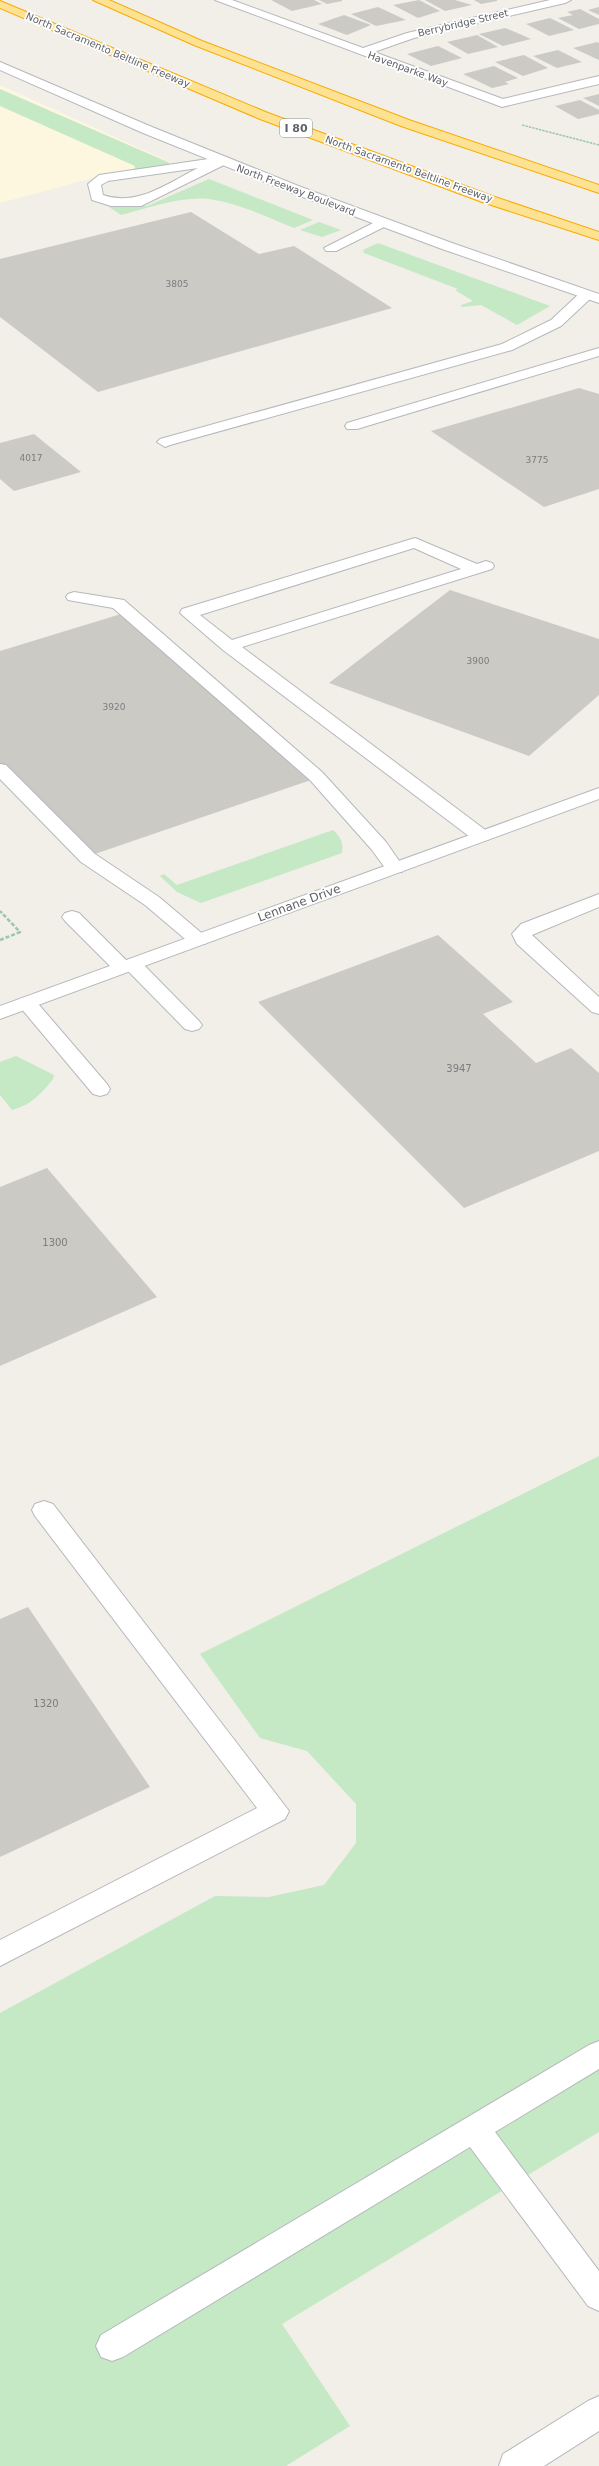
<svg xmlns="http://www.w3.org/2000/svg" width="599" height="2466" font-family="'DejaVu Sans',sans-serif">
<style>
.commercial{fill:#fef7e0}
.green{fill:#c5e8c5}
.building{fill:#cccac5}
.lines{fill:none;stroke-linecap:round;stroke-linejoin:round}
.service-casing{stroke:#b5b8bc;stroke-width:2}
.minor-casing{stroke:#b5b8bc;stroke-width:2}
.tertiary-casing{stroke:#b5b8bc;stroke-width:2}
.motorway-casing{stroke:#f9ab00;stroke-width:2}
.path-far2{stroke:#9cc7a9;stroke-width:1.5;stroke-dasharray:2.5 1;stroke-linecap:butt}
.path-far1{stroke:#9cc7a9;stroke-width:2;stroke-dasharray:3 1.5;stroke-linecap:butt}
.path{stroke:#9cc7a9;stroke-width:2.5;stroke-dasharray:4 2;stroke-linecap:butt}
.service{fill:#fff;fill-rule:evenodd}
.minor{fill:#fff;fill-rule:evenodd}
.tertiary{fill:#fff;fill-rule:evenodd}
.motorway{fill:#fde293;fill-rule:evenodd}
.labels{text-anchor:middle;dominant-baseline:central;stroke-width:3.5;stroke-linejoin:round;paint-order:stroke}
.far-number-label{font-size:9px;fill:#7a7d7f}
.far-street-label{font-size:10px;fill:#5f6368;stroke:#fff}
.number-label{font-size:10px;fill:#7a7d7f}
.shield{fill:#fff;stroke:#8f9295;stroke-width:1}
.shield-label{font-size:11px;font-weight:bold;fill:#5f6368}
.street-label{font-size:12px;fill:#5f6368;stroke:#fff}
</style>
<rect width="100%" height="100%" fill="#f1efe8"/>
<path class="commercial" d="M0 85 172 163 108 174 0 203Z"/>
<g class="green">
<path d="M0 89 170 163 159 168 134 171 135 166 0 106Z"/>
<path d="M209 179 313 220 294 228C267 217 238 203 209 199 180 196 149 208 121 215L109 207 147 206Z"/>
<path d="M319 222 341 230 322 237 300 230Z"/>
<path d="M378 243 550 306 517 325 481 305 462 307 461 305 473 301 455 290 458 289 364 253 363 250Z"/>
<path d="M333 830C340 836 344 843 342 853L201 903 177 892 160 876 164 874 177 885Z"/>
<path d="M16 1056 54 1075 53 1079C41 1094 31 1105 12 1110L0 1095V1062Z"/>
<path d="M599 1456V2132L282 2324 350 2426 286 2466H0V2013L215 1896 269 1897 324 1885 356 1843V1804L307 1751 260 1738 200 1654Z"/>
</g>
<g class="building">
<path d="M271 0H314L322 4 292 11Z"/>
<path d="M319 0H342V1L327 4Z"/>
<path d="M419 0 440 11 418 18 393 5Z"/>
<path d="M425 0H455L472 5 445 11Z"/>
<path d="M474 0H497V1L481 4Z"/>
<path d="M378 7 406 20 376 26 351 14Z"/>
<path d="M599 7V15L588 10Z"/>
<path d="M580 9 599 19V24L579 29 558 18 573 15 567 12Z"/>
<path d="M344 15 371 25 347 35 318 24Z"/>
<path d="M550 18 574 30 549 36 526 24Z"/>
<path d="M505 28 515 32 531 39 503 46 479 34Z"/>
<path d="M477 35 498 47 468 54 447 42Z"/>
<path d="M597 42 599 43V60L573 48Z"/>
<path d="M438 46 462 58 431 66 407 54Z"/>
<path d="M558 50 582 62 557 68 533 56Z"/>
<path d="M524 55 548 68 523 76 495 62Z"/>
<path d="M494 66 518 78 505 82 509 84 492 88 463 74Z"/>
<path d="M599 94V106L583 98Z"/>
<path d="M580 100 599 110V114L578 119 555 106Z"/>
<path d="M191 212 259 254 294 246 392 308 98 392 0 317V259Z"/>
<path d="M579 388 599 394V489L544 507 431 431Z"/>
<path d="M34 434 81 472 14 491 0 479V443Z"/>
<path d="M450 590 599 639V695L529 756 329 683Z"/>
<path d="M121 614 311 780 92 855 0 763V651Z"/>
<path d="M438 935 513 1002 483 1014 536 1063 571 1048 599 1073V1151L464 1208 258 1002Z"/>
<path d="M47 1168 157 1297 0 1366V1187Z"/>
<path d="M28 1607 150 1787 0 1857V1619Z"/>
</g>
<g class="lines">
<defs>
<g id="service">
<path d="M222 157 226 158 228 161 226 164 141 206H111L92 200 88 184 99 175ZM198 168C168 183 137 207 103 195L101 185 108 181Z"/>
<path d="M381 219 386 220 388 223 386 226 336 251H326L324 248Z"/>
<path d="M586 291 593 295 591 298 561 326 512 350 170 445 165 447 157 442 160 439 502 344 551 320 581 292Z"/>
<path d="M599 348V356L357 429H347L345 426 347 423Z"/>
<path d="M415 538 477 564 486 561 492 563 494 566 492 569 242 647 488 832 490 836 488 840H474L223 650 180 613 182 609ZM414 548 461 569 232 640 200 615Z"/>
<path d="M74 592 124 600 322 772 386 842 404 868 402 872H388L372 850 310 780 113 608 68 600 66 597 68 594Z"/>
<path d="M0 764 6 765 95 854 159 897 205 936 208 940 205 944H191L145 905 81 862 0 779Z"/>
<path d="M599 894V907L532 935 599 997V1014L592 1012 517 944 512 934 521 924Z"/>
<path d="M72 911 79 913 126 960H139L199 1021 202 1025 199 1029 192 1031 185 1029 129 972H116L65 921 62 917 65 913Z"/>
<path d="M27 997 34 999 107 1084 110 1089 107 1094 100 1096 93 1094 20 1007 17 1003 20 999Z"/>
<path d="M44 1501 53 1504 289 1811 285 1819 0 1966V1940L257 1808 35 1516 32 1510 35 1504Z"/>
<path d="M599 2041V2069L495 2132 599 2271V2311L588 2306 470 2147 123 2357 112 2361 101 2357 96 2346 101 2335 589 2045Z"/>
<path d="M599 2396V2431L544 2466H499L503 2454 588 2401Z"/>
</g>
<g id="minor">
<path d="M215 0H232L363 48 407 33 550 0H571L565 3 414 38 374 52 503 99 599 76V84L502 107Z"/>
<path d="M599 788V799L0 1019V1006Z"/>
</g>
<path id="tertiary" d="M0 62 152 127 301 187 452 243 599 294V303L442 249 292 193 143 133 0 70Z"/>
<g id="motorway">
<path d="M93 0H109L202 41 409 120 599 185V193L401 126 194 45Z"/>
<path d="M0 1 268 113 492 196 599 232V240L482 202 260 119 0 8Z"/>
</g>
</defs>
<use href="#service" class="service-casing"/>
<use href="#minor" class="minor-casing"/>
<use href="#tertiary" class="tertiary-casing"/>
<use href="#motorway" class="motorway-casing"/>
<path class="path-far2" d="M522 125 599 145"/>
<path class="path-far1" d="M0 911 2 913"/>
<path class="path" d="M0 940 20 932 1 912"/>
<use href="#service" class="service"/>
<use href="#minor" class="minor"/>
<use href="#tertiary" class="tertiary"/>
<use href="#motorway" class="motorway"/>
</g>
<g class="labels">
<g class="far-number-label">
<text x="177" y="284">3805</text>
<text x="31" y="458">4017</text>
<text x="537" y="460">3775</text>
<text x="478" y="661">3900</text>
<text x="114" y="707">3920</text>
</g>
<g class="far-street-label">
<text transform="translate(463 23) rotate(-13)">Berrybridge Street</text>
<text transform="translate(108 50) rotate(23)">North Sacramento Beltline Freeway</text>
<text transform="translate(408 69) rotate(20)">Havenparke Way</text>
<text transform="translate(409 169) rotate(20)">North Sacramento Beltline Freeway</text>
<text transform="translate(296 190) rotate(21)">North Freeway Boulevard</text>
</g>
<g class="number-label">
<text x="459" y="1068">3947</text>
<text x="55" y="1242">1300</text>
<text x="46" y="1703">1320</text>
</g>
<rect class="shield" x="280" y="119" width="32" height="18" rx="3"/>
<g class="shield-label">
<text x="296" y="128">I 80</text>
</g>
<g class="street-label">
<text transform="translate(299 903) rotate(-20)">Lennane Drive</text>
</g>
</g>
</svg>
